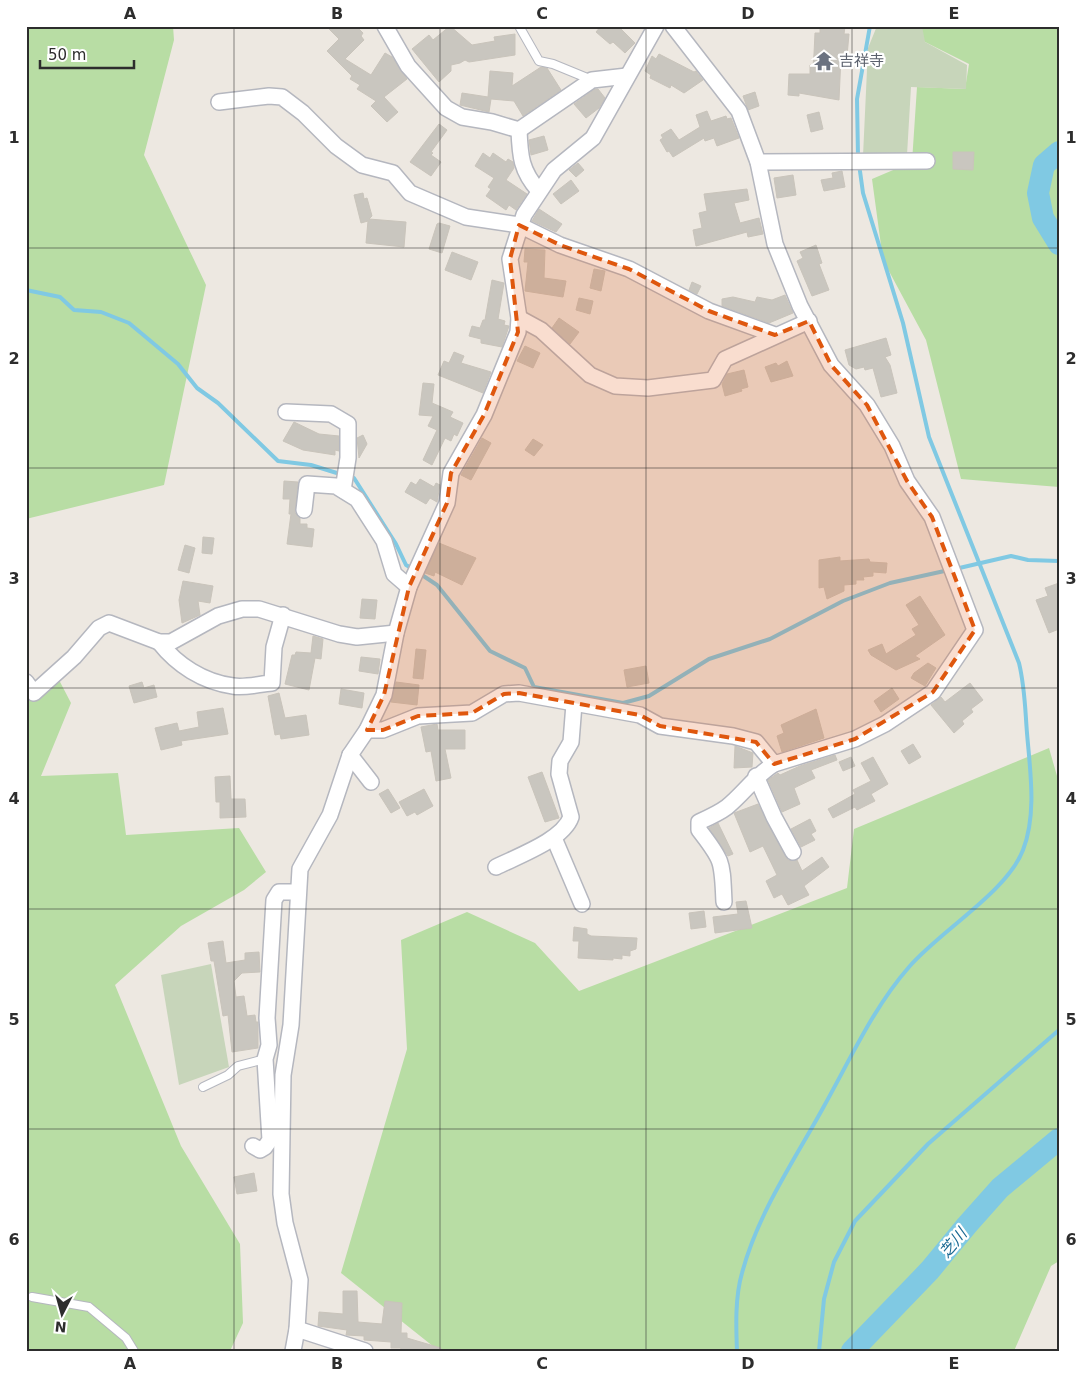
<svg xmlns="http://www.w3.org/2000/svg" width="1085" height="1377" font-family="'DejaVu Sans','Noto Sans JP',sans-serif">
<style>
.green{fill:#b8dda4}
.cemetery{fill:#c7d5ba}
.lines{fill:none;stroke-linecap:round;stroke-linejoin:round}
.stream{stroke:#80c9e3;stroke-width:4}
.river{stroke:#80c9e3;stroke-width:22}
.building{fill:#c9c6bf;stroke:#c9c4bb}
.service-casing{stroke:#b5b7bf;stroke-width:10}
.minor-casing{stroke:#b5b7bf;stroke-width:18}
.service{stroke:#fff;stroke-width:8}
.minor{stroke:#fff;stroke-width:15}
.marked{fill:#df570e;fill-opacity:0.2;stroke:#df570e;stroke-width:4;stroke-dasharray:10 6;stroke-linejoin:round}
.grid{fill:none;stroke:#2d2d2d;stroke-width:1;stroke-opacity:0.55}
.labels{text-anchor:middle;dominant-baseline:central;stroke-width:4.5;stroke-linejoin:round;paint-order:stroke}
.worship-label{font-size:15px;fill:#5b616d;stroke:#fff;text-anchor:start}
.water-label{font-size:16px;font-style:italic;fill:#1c6a93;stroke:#fff}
.neatline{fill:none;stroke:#2d2d2d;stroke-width:2}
.grid-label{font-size:16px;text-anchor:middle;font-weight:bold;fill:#2d2d2d}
</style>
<rect width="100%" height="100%" fill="#ede8e1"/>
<g class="green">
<path d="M26 26H173L174 40 144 155 206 285 164 485 26 519Z"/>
<path d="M912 26H1059V487L961 479 926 340 883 260 872 179 912 162 917 87 965 89 969 64 925 42Z"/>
<path d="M58 678 71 703 41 776 118 773 126 835 239 828 266 872 244 890 181 926 115 985 181 1146 240 1244 243 1323 230 1351H26V683Z"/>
<path d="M1049 748 1059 783V1261L1051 1266 1014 1351H439L341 1273 407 1049 401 940 467 912 535 943 579 991 847 888 854 829Z"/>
</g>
<g class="cemetery">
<path d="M877 26H922L925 42 967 65 966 89 911 87 907 155 863 156 868 48Z"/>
<path d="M211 964 229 1067 179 1085 161 975Z"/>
</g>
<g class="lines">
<g class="stream">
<path d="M858 157 857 99 870 26"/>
<path d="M26 290 60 297 74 310 101 312 129 323 178 364 197 388 218 403 278 461 311 465 340 474"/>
<path d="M354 478 396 544 406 565 413 569"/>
<path d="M955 569 1011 556 1028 560 1059 561"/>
<path d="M419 573 437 585 490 651 525 668 534 687 623 703 649 696 709 659 770 639 843 601 890 583 949 570"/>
<path d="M737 1351C736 1326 735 1297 742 1273 758 1213 794 1161 823 1108 850 1060 873 1008 909 967 940 931 1007 892 1023 850 1037 814 1030 770 1027 733 1025 708 1025 688 1019 663L929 437 903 323 863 193 859 164"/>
<path d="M819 1351 824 1299 834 1262 855 1221 928 1144 1059 1030"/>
</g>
<g class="river">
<path d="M1059 152 1044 165 1038 193 1043 218 1059 244"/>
<path d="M852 1351 930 1270 967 1225 1000 1188 1059 1139"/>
</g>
</g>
<g class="building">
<path d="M326 26H356L363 33 361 36 364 40 345 59 371 75 385 53 392 57 407 79 384 97 398 112 387 122 371 106 376 101 357 89 360 85 350 79 352 76 327 51 339 39Z"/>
<path d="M450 26 472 45 495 41 494 37 515 34V55L469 62 465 60 460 63 451 65V71L439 82 412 49 429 35 433 40Z"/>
<path d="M601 26H618L635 43 625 53 613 42 610 44 596 32Z"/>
<path d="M820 26H845L844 34H849L847 56H841L839 100 799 93V96L788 95 789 74H810V65L813 66 814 54 815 33H820Z"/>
<path d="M659 54 694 72 696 71 703 80 684 93 671 85 670 88 650 78 651 75 645 71 652 56 656 59Z"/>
<path d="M541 67 547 68 561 90 523 116 514 101 491 99 489 112 460 105 462 93 488 97 490 71 513 73 512 86Z"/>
<path d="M595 89H598L605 98 599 108 586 118 574 104Z"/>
<path d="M755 92 759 106 748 110 743 96Z"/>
<path d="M707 111 711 121 726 116 727 119 731 118 739 138 717 146 714 138 705 141 704 138 673 157 669 151 667 152 660 140 663 138 661 135 671 129 679 140 700 127 696 115Z"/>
<path d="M819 112 823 129 811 132 807 115Z"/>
<path d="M439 124 447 130 431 152 433 153 431 155 441 162 431 176 410 162Z"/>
<path d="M544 136 548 150 531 155 529 140Z"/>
<path d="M953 152H974L973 170 953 169Z"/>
<path d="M483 153 490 158 493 153 506 162 508 159 513 162 514 168 506 180 527 194 516 210 509 205 506 210 486 196 491 189 488 187 494 178 475 166Z"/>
<path d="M578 163 584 170 576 177 569 170Z"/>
<path d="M842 171 845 187 824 191 821 180 833 178 832 173Z"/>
<path d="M793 175 796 195 777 198 774 178Z"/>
<path d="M571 180 579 191 561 204 553 194Z"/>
<path d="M747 189 749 200 734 203 740 223 759 218 763 234 748 237 747 232 696 246 693 230 702 228 699 213 707 211 704 194Z"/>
<path d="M363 193 364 199 367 198 372 216 369 219 406 222 404 247 366 243 368 221 361 223 354 195Z"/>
<path d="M539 209 562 224 556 232 532 221Z"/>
<path d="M439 223 450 226 442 253 429 249 437 224Z"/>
<path d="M816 245 822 263 819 264 829 290 812 296 797 261 803 258 800 252Z"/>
<path d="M525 249 545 250 544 278 566 281 563 297 525 291 528 262H524Z"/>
<path d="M452 252 478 262 471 280 445 270Z"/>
<path d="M594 269 605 271 601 291 590 288Z"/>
<path d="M492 280 504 283 498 319 505 321 504 325 509 326 502 347 481 343V339L469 336 472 326 480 328 483 320H485Z"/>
<path d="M692 282 701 286 697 294 689 290Z"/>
<path d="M785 295 793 313 769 323 722 306V299L733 297 755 302 757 297 772 300Z"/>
<path d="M579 298 593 301 590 314 576 310Z"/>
<path d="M559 318 579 332 570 344 552 328Z"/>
<path d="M886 338 891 355 885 357 890 365 897 393 881 397 873 368 865 370 864 367 856 369 849 365 845 350Z"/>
<path d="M525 346 540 353 533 368 517 361Z"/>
<path d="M454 352 464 356 461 363 491 372 483 393 438 375 444 361 449 363Z"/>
<path d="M787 361 793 376 771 382 765 367 776 363 778 366Z"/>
<path d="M744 370 748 387 741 389 742 391 725 396 722 384 727 374Z"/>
<path d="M423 383 434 384 432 403 453 412 450 417 463 423 457 436 454 434 451 441 445 438 432 465 423 460 437 430 428 426 433 416 419 415Z"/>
<path d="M294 422 319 434 339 436V451L335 450V455L303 450 283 441Z"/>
<path d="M363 435 367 444 359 458 357 438Z"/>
<path d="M482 438 491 443 471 480 461 475Z"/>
<path d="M533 439 543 445 534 456 525 450Z"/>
<path d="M420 479 434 487 436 483 440 485 437 502 430 498 426 504 405 492 411 482 416 485Z"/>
<path d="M284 481 298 482 295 513 300 518V524H307V528L314 529 312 547 287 544 291 514H289L290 499H283Z"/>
<path d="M203 537 214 538 212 554 202 553Z"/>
<path d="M439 543 476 558 462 585 435 572 434 576 425 573Z"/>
<path d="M185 545 195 548 189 573 178 570Z"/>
<path d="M840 557V561L869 559 870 562 887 563 886 573 873 572V576L863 577 864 580H856V584L844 585V591L827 599 824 587 819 588V560Z"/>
<path d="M183 581 213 586 210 603 198 601 200 615 182 623 179 600Z"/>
<path d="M1059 583V629L1049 633 1036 600 1048 596 1045 588Z"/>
<path d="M920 596 945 635 915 656 920 659 896 670 871 655 868 650 882 644 886 654 916 635 912 629 919 625 906 605Z"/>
<path d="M362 599 377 600 375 619 360 618Z"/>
<path d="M313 636 323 639 321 659 315 658 309 690 285 684 292 655H295L296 652 311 653Z"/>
<path d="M416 649 426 650 423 679 413 678Z"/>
<path d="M361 657 380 659 378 674 359 671Z"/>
<path d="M928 663 936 668 925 686 911 678 914 673Z"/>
<path d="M646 666 649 683 627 687 624 670Z"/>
<path d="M142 682 144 688 154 685 157 697 134 703 129 686Z"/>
<path d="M396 682 419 685 417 705 391 702Z"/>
<path d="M970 683 983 700 971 709 973 712 962 721 964 724 954 733 931 705 941 697 945 702Z"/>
<path d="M892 688 899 699 881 712 874 701Z"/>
<path d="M341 689 364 693 362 708 339 704Z"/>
<path d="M279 693 285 718 306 715 309 735 281 739 280 734 275 735 268 696Z"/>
<path d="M223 708 228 734 181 741 182 745 161 750 155 728 177 723 179 731 199 727 197 712Z"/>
<path d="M816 709 824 738 782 752 777 736 784 733 781 725Z"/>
<path d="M437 724 438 730H465V749H445L451 778 436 781 431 751 426 752 421 727Z"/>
<path d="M913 744 921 757 909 764 901 751Z"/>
<path d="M735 746 753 753 752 767 734 768Z"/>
<path d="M835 755 837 760 811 770 815 778 794 788 800 804 782 812 768 780 778 773 780 775 800 766Z"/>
<path d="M851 757 855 766 843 771 839 762Z"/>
<path d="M873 757 888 784 871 794 875 801 857 810 855 807 833 818 828 809 855 794 853 790 871 781 861 763Z"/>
<path d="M542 772 559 818 545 822 528 777Z"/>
<path d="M230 776 231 799H245L246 817 220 818V802H216L215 777Z"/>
<path d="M388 789 400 808 391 813 379 794Z"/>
<path d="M424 789 433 806 417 815 415 812 407 816 399 802Z"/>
<path d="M758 804 788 860H797L802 871 822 857 829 867 804 886 809 895 788 905 782 894 774 898 766 881 777 875 763 846 750 852 734 813Z"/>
<path d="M810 819 816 831 811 834 815 840 801 847 791 829Z"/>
<path d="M718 823 733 854 728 856 709 828Z"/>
<path d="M746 901 752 928 715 933 713 917 738 914 736 902Z"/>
<path d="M704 911 706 927 691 929 689 913Z"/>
<path d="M574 927 587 929V934L591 936 637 938 636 949 630 951V956L622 955V959L613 958V960L578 958 579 941H573Z"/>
<path d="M223 941 226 963 245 960V953L259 952 260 972 242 973 234 981 236 997 244 996 247 1016 255 1015 256 1022H258V1048L232 1052 228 1015 223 1016 214 961H211L208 943Z"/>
<path d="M254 1173 257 1191 237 1194 234 1177Z"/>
<path d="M343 1291H357L358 1322 382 1324 385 1301 402 1303 401 1333H407V1338L441 1348 440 1351H400L401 1348H391V1342L364 1340V1336L346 1335 347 1330 318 1326 319 1312 343 1314Z"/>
</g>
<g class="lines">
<defs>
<g id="service">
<path d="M519 26 539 61 553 64 592 80"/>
<path d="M203 1087 228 1075 238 1066 265 1059"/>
<path d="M32 1297 89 1307 126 1338 134 1351"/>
</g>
<g id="minor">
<path d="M385 26 408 66 446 108 462 117 492 122 519 130C520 156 521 171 539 191"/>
<path d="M219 102 269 96 282 97 303 113 336 146 362 165 393 173 410 193 466 217 519 225 560 245 629 269 709 311 775 335"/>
<path d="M519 130 592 80 627 76"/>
<path d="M758 162 927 161"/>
<path d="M519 318 541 330 590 375 615 386 648 388 713 380 725 359 809 321"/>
<path d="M286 412 331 414 348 424V458L343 490"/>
<path d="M304 510 307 484 336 486 357 499 384 541 394 574 409 587"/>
<path d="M159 642C177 665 203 682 233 686 245 688 259 684 272 683L274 647 283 615"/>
<path d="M26 682 34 693 74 657 99 628 109 623 159 642H171L218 616 242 609H259L339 634 357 637 396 633"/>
<path d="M367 730H383L418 716 472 713 504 694 519 693 640 715 660 726 733 736 756 742 774 764 855 739 885 724 933 692 975 630 932 517 907 481 892 446 867 405 831 365 800 306 775 244 758 162 739 111 673 26"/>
<path d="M350 755 371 782"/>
<path d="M756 776 774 817 793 852"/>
<path d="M554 838 582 904"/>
<path d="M496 867C518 856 563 840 571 817L559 774 560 761 571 742 574 704"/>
<path d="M724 902C722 862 724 862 699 830V822C708 818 719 813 727 807 745 792 754 777 774 764"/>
<path d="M253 1146 260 1150 265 1147 270 1140 265 1059 269 1045 267 1018 274 900 279 892H297"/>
<path d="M297 1329 365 1351"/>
<path d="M293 1351 297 1329 300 1280 285 1223 281 1194 283 1075 291 1025 300 869 330 815 350 755 367 730 384 695 396 633 409 587 447 503 451 473 484 415 518 332 519 318 510 259 524 215 554 170 593 138 656 26"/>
</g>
</defs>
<use href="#service" class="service-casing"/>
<use href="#minor" class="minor-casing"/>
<use href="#service" class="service"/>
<use href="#minor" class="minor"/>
</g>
<path class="marked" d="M519 225 560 245 629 269 709 311 775 335 809 321 831 365 867 405 907 481 932 517 975 630 933 692 855 739 774 764 756 742 660 726 640 715 519 693 504 694 472 713 418 716 383 730H367L384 695 409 587 447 503 451 473 484 415 518 332 510 259Z"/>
<path class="grid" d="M234 26V1351M440 26V1351M646 26V1351M852 26V1351M26 248H1059M26 468H1059M26 688H1059M26 909H1059M26 1129H1059"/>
<defs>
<symbol id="temple-bare" viewBox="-9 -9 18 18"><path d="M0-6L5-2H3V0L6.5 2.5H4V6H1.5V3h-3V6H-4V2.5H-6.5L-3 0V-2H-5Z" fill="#6b7280" stroke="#fff" stroke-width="2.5" paint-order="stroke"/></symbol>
</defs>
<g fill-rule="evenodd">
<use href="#temple-bare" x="810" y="47" width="28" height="28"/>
</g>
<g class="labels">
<g class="worship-label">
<text x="839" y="61">吉祥寺</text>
</g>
<g class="water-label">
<text transform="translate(953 1243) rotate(-50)">芝川</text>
</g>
</g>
<rect width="1085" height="1377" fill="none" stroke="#ffffff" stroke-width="55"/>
<g transform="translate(62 1314) rotate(186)" stroke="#ffffff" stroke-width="4" paint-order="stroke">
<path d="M0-4L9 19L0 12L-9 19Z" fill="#2d2d2d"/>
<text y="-8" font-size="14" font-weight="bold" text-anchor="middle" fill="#2d2d2d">N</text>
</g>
<path d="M40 60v8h94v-8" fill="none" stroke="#2d2d2d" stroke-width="2.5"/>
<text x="48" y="60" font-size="15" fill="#2d2d2d" stroke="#ffffff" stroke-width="4" paint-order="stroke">50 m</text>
<rect x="28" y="28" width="1030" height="1322" class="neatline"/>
<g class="grid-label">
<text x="130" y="19">A</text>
<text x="337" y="19">B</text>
<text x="542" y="19">C</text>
<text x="748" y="19">D</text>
<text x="954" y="19">E</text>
<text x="14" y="143">1</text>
<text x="1071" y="143">1</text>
<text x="14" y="364">2</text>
<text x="1071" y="364">2</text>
<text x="14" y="584">3</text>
<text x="1071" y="584">3</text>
<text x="14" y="804">4</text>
<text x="1071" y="804">4</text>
<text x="14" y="1025">5</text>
<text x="1071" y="1025">5</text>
<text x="14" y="1245">6</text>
<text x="1071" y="1245">6</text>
<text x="130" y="1369">A</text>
<text x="337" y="1369">B</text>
<text x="542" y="1369">C</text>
<text x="748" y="1369">D</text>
<text x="954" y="1369">E</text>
</g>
</svg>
